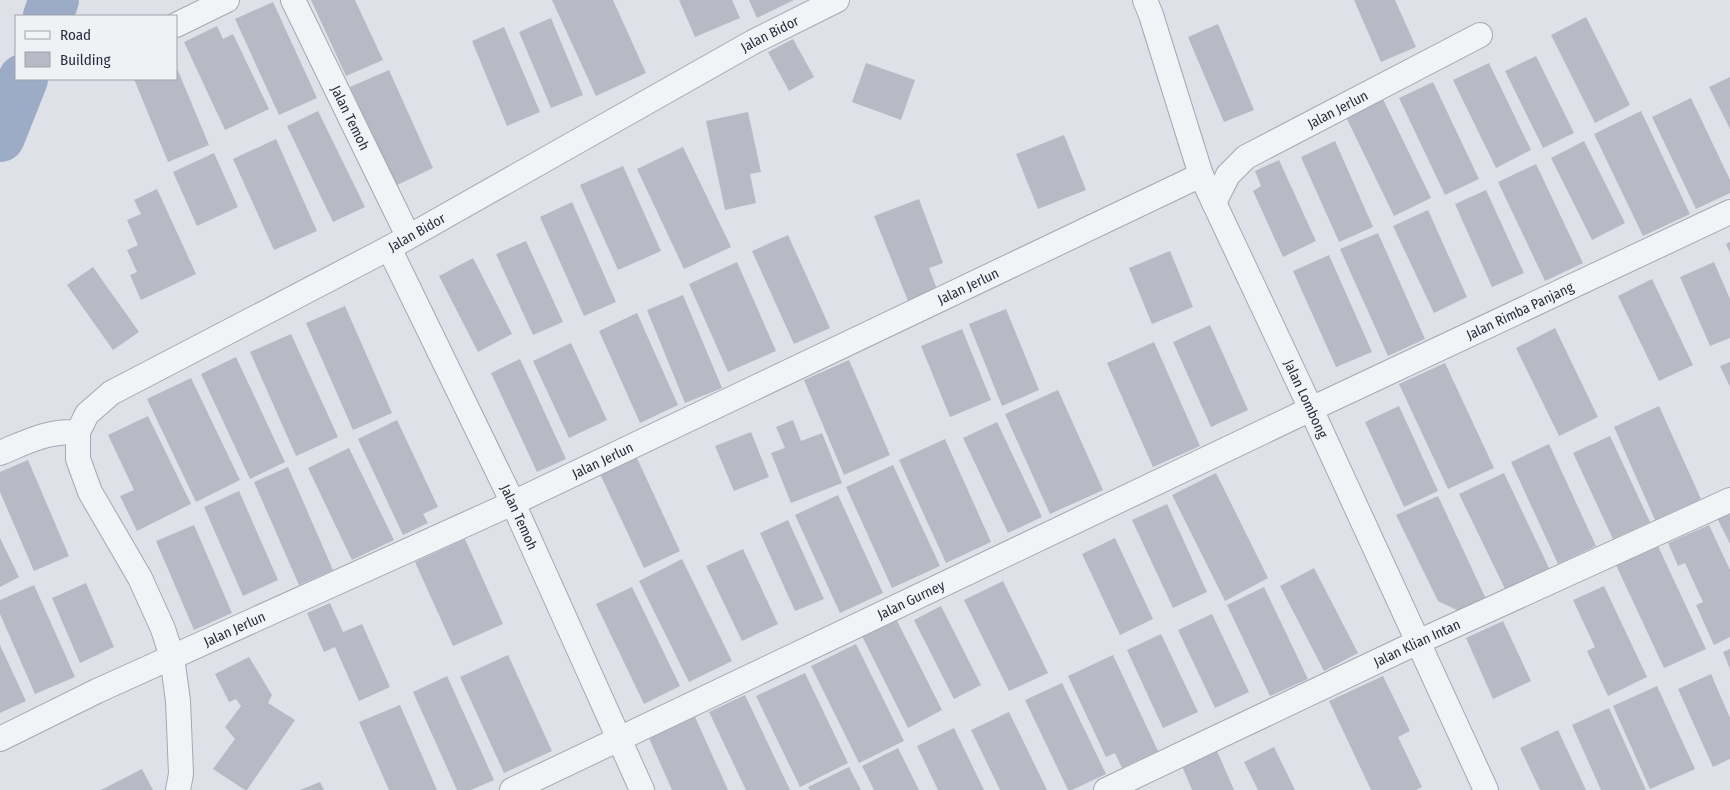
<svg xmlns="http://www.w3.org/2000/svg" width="1730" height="790" font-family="'Fira Sans Condensed',sans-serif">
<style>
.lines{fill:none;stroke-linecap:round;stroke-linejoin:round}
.river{stroke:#9cabc6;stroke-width:50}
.building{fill:#b7bac4}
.minor-casing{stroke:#a5a8b2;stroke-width:26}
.minor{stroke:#f2f3f6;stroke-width:24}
.labels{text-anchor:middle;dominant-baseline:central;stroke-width:4;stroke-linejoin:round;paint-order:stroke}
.street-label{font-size:14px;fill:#292e3e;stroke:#eff1f5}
</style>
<rect width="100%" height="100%" fill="#dfe1e8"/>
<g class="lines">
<g class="river">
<path d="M48 16 54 0"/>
<path d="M0 137 23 79"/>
</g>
</g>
<g class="building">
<path d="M311 0H355L383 60 346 76Z"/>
<path d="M552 0H613L646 73 596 96Z"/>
<path d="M679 0H732L740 18 695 37Z"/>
<path d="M749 0H794L757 18Z"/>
<path d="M1354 0H1395L1416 47 1381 62Z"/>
<path d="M273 2 317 98 279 115 235 19Z"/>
<path d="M1586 17 1630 105 1595 123 1551 35Z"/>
<path d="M551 18 583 95 551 108 519 32Z"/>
<path d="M1218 24 1254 110 1224 122 1188 37Z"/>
<path d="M217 26 223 39 233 34 269 109 225 130 184 42Z"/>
<path d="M504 27 540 112 507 126 472 41Z"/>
<path d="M793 39 814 77 789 91 768 52Z"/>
<path d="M1536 56 1574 133 1543 148 1505 71Z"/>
<path d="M866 63 915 80 901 120 852 102Z"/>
<path d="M1489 63 1531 150 1496 168 1453 80Z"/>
<path d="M176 66 209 145 168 162 134 79H176Z"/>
<path d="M389 70 433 168 395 186 350 87Z"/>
<path d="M1730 77V129L1709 87Z"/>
<path d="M1433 82 1479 179 1445 195 1399 98Z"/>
<path d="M1691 98 1730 180V193L1696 209 1652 117Z"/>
<path d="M1383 99 1431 198 1394 216 1346 117Z"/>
<path d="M318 111 365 207 333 222 287 126Z"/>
<path d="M1641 111 1690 214 1643 236 1594 134Z"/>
<path d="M748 112 761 172 750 174 756 203 725 210 706 121Z"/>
<path d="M1064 135 1086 190 1038 209 1016 154Z"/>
<path d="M276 139 317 231 274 250 233 159Z"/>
<path d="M1335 141 1373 227 1339 242 1301 157Z"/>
<path d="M1584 141 1625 223 1592 240 1551 158Z"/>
<path d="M683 147 731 247 684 269 637 169Z"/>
<path d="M214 153 238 207 197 226 173 172Z"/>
<path d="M1279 160 1316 241 1283 257 1253 191 1261 186 1255 171Z"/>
<path d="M1536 164 1583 263 1545 281 1498 182Z"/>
<path d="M623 166 661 251 618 270 580 185Z"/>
<path d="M157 189 196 274 141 300 130 275 137 272 127 250 138 245 127 220 141 214 134 200Z"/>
<path d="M1486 190 1524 273 1492 287 1455 204Z"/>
<path d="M919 199 943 263 929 268 937 289 908 301 874 216Z"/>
<path d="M572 202 616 302 584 316 540 217Z"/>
<path d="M1428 210 1467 297 1434 313 1393 226Z"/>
<path d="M1378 233 1425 339 1388 356 1340 249Z"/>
<path d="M788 235 830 328 794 344 752 251Z"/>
<path d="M526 241 563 322 533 335 496 254Z"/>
<path d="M1730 242V253L1726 244Z"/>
<path d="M1170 251 1193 307 1152 324 1129 268Z"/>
<path d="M1329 255 1372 352 1336 367 1293 271Z"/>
<path d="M473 258 512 334 478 352 439 276Z"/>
<path d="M737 262 776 351 728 372 689 284Z"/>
<path d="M1714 262 1730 299V338L1710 346 1680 277Z"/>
<path d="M93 267 139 332 113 350 67 285Z"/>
<path d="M1652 279 1693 365 1659 381 1618 296Z"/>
<path d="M683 295 722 388 685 403 647 310Z"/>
<path d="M345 306 392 413 353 430 306 323Z"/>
<path d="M1006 309 1039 390 1002 406 969 324Z"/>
<path d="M637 313 678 405 640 423 599 331Z"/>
<path d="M1210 325 1248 410 1211 427 1173 342Z"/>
<path d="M1555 328 1598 417 1559 436 1516 348Z"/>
<path d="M962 329 991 400 950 417 921 346Z"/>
<path d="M291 334 338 437 296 456 250 352Z"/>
<path d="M1154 342 1200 446 1153 467 1107 363Z"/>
<path d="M571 343 607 420 569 438 533 361Z"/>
<path d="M236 357 285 462 250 479 201 374Z"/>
<path d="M520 359 566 459 537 472 491 373Z"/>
<path d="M849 360 890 455 844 475 804 380Z"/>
<path d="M1730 362V387L1720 366Z"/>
<path d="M1445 363 1494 468 1448 489 1399 384Z"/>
<path d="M191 378 240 480 196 502 147 399Z"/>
<path d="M1058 390 1103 490 1050 514 1005 414Z"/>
<path d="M1399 406 1438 491 1404 507 1365 422Z"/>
<path d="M1659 406 1701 499 1655 520 1614 427Z"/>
<path d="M148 416 191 504 137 531 120 496 134 490 108 435Z"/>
<path d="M397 420 438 507 423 514 428 523 403 535 358 439Z"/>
<path d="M793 420 801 441 822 433 842 483 791 503 771 453 785 448 776 427Z"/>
<path d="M997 422 1042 517 1008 533 963 438Z"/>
<path d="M751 432 769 477 734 491 715 446Z"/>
<path d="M1610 436 1650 522 1613 539 1573 453Z"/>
<path d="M945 439 991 542 946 563 899 460Z"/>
<path d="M1549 444 1596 546 1558 564 1511 462Z"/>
<path d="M349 448 394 540 352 560 308 468Z"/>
<path d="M636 456 680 551 644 568 600 474Z"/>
<path d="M28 460 69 556 34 571 0 492V472Z"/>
<path d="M893 465 940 566 892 588 846 487Z"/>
<path d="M288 467 333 570 299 585 254 482Z"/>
<path d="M1216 473 1268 578 1225 601 1172 495Z"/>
<path d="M1504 473 1550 570 1506 591 1459 494Z"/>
<path d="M239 491 278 580 243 596 204 507Z"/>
<path d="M838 495 883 593 840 613 795 515Z"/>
<path d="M1438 496 1486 599 1461 612 1438 601 1396 515Z"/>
<path d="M1167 504 1207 592 1173 608 1132 520Z"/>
<path d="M1730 511V544L1717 518Z"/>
<path d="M788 520 824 599 795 611 760 533Z"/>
<path d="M194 525 232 613 194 630 156 541Z"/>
<path d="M1709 525 1730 570V637L1714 645 1696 605 1703 602 1685 563 1678 566 1668 543Z"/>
<path d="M0 538 19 577 0 587Z"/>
<path d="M1115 538 1153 619 1120 635 1082 554Z"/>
<path d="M465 539 503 624 453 646 415 562Z"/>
<path d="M1658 546 1706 649 1664 668 1616 565Z"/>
<path d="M743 549 778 624 742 641 706 566Z"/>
<path d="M682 559 732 661 689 682 639 581Z"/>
<path d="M1314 568 1358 653 1324 671 1280 586Z"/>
<path d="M1003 581 1048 673 1009 691 964 600Z"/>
<path d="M86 583 114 647 80 663 52 598Z"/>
<path d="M34 585 75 677 35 694 0 614V600Z"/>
<path d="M1604 586 1647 677 1608 696 1587 651 1595 647 1573 600Z"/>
<path d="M632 587 680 686 644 704 596 604Z"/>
<path d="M1264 587 1308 679 1270 696 1227 605Z"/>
<path d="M330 603 343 632 362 624 390 687 359 701 335 647 324 652 307 613Z"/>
<path d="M941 606 981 685 954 699 914 620Z"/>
<path d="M893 613 942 710 908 728 859 630Z"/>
<path d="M1212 614 1249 692 1215 708 1178 630Z"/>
<path d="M1503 621 1531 681 1493 699 1466 638Z"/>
<path d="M1161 634 1198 712 1163 728 1127 650Z"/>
<path d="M856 644 904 741 859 763 811 666Z"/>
<path d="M0 645 26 701 0 713Z"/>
<path d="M1730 649V669L1723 652Z"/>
<path d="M508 655 552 751 504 773 460 677Z"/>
<path d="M1113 655 1158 751 1122 768 1115 753 1106 757 1068 676Z"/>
<path d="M249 657 272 695 268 703 295 720 247 790H245L213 769 235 739 225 727 241 706 236 699 229 702 215 674Z"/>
<path d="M805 673 848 763 800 787 756 696Z"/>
<path d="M1711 674 1730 718V759L1713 767 1678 689Z"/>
<path d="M447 676 494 780 471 790H457L413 692Z"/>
<path d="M1383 676 1410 731 1398 737 1422 787 1416 790H1371L1329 701Z"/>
<path d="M1062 683 1106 774 1072 790H1068L1025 700Z"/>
<path d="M1657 686 1695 769 1650 789 1613 706Z"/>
<path d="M745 695 790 790H746L709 712Z"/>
<path d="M400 705 437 790H389L359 722Z"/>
<path d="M1609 708 1646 790H1601L1572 725Z"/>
<path d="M1009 712 1047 790H1000L971 730Z"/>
<path d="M695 717 728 790H672L649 738Z"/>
<path d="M954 728 984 790H938L917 746Z"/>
<path d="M1558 730 1586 790H1540L1520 748Z"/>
<path d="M1274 747 1295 790H1258L1244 762Z"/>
<path d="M898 748 919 790H874L862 766Z"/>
<path d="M1217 751 1234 790H1192L1182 766Z"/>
<path d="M849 767 861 790H810L808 787Z"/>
<path d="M142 769 153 790H101Z"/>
<path d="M320 782 324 790H300Z"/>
</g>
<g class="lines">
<defs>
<g id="minor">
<path id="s1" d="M293 0 408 236"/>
<path id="s2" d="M1145 0 1151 15 1201 175 1311 409 1486 790"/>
<path d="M176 25 227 0"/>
<path id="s3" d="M1214 203 1228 175 1246 157 1480 35"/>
<path id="s4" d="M389 248 513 503 642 790"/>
<path d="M78 432V459L90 492 140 578 163 629 172 657 178 701 181 774 178 790"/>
<path id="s5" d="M0 453C29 441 46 431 78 432L87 414 111 393 389 248 753 42 837 0"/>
<path id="s6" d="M0 739 97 691 513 503 1201 175"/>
<path id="s7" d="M512 790 1311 409 1730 212"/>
<path id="s8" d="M1106 790 1418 642 1730 500"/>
</g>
</defs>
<use href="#minor" class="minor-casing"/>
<use href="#minor" class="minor"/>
</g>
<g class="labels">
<g class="street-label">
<text stroke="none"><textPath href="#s5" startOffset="884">Jalan Bidor</textPath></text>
<text stroke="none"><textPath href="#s3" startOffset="160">Jalan Jerlun</textPath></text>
<text stroke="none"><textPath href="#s1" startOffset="131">Jalan Temoh</textPath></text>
<text stroke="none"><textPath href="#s5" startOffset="479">Jalan Bidor</textPath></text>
<text stroke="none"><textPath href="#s6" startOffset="1069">Jalan Jerlun</textPath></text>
<text stroke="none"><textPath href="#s7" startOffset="1116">Jalan Rimba Panjang</textPath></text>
<text stroke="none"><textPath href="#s2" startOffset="431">Jalan Lombong</textPath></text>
<text stroke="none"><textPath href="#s6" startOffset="664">Jalan Jerlun</textPath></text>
<text stroke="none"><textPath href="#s4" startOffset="299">Jalan Temoh</textPath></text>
<text stroke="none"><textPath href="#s7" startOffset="442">Jalan Gurney</textPath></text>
<text stroke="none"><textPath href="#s6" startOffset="259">Jalan Jerlun</textPath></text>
<text stroke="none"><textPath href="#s8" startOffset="344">Jalan Klian Intan</textPath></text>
</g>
</g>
<rect x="15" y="15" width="162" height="65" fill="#eff1f5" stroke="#a0a3ac"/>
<rect x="25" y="31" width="25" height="8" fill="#f2f3f6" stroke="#a0a3ac"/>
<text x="60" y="40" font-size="15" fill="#292e3e">Road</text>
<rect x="25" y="52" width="25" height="15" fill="#b7bac4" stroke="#a0a3ac"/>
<text x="60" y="65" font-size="15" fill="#292e3e">Building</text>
</svg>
